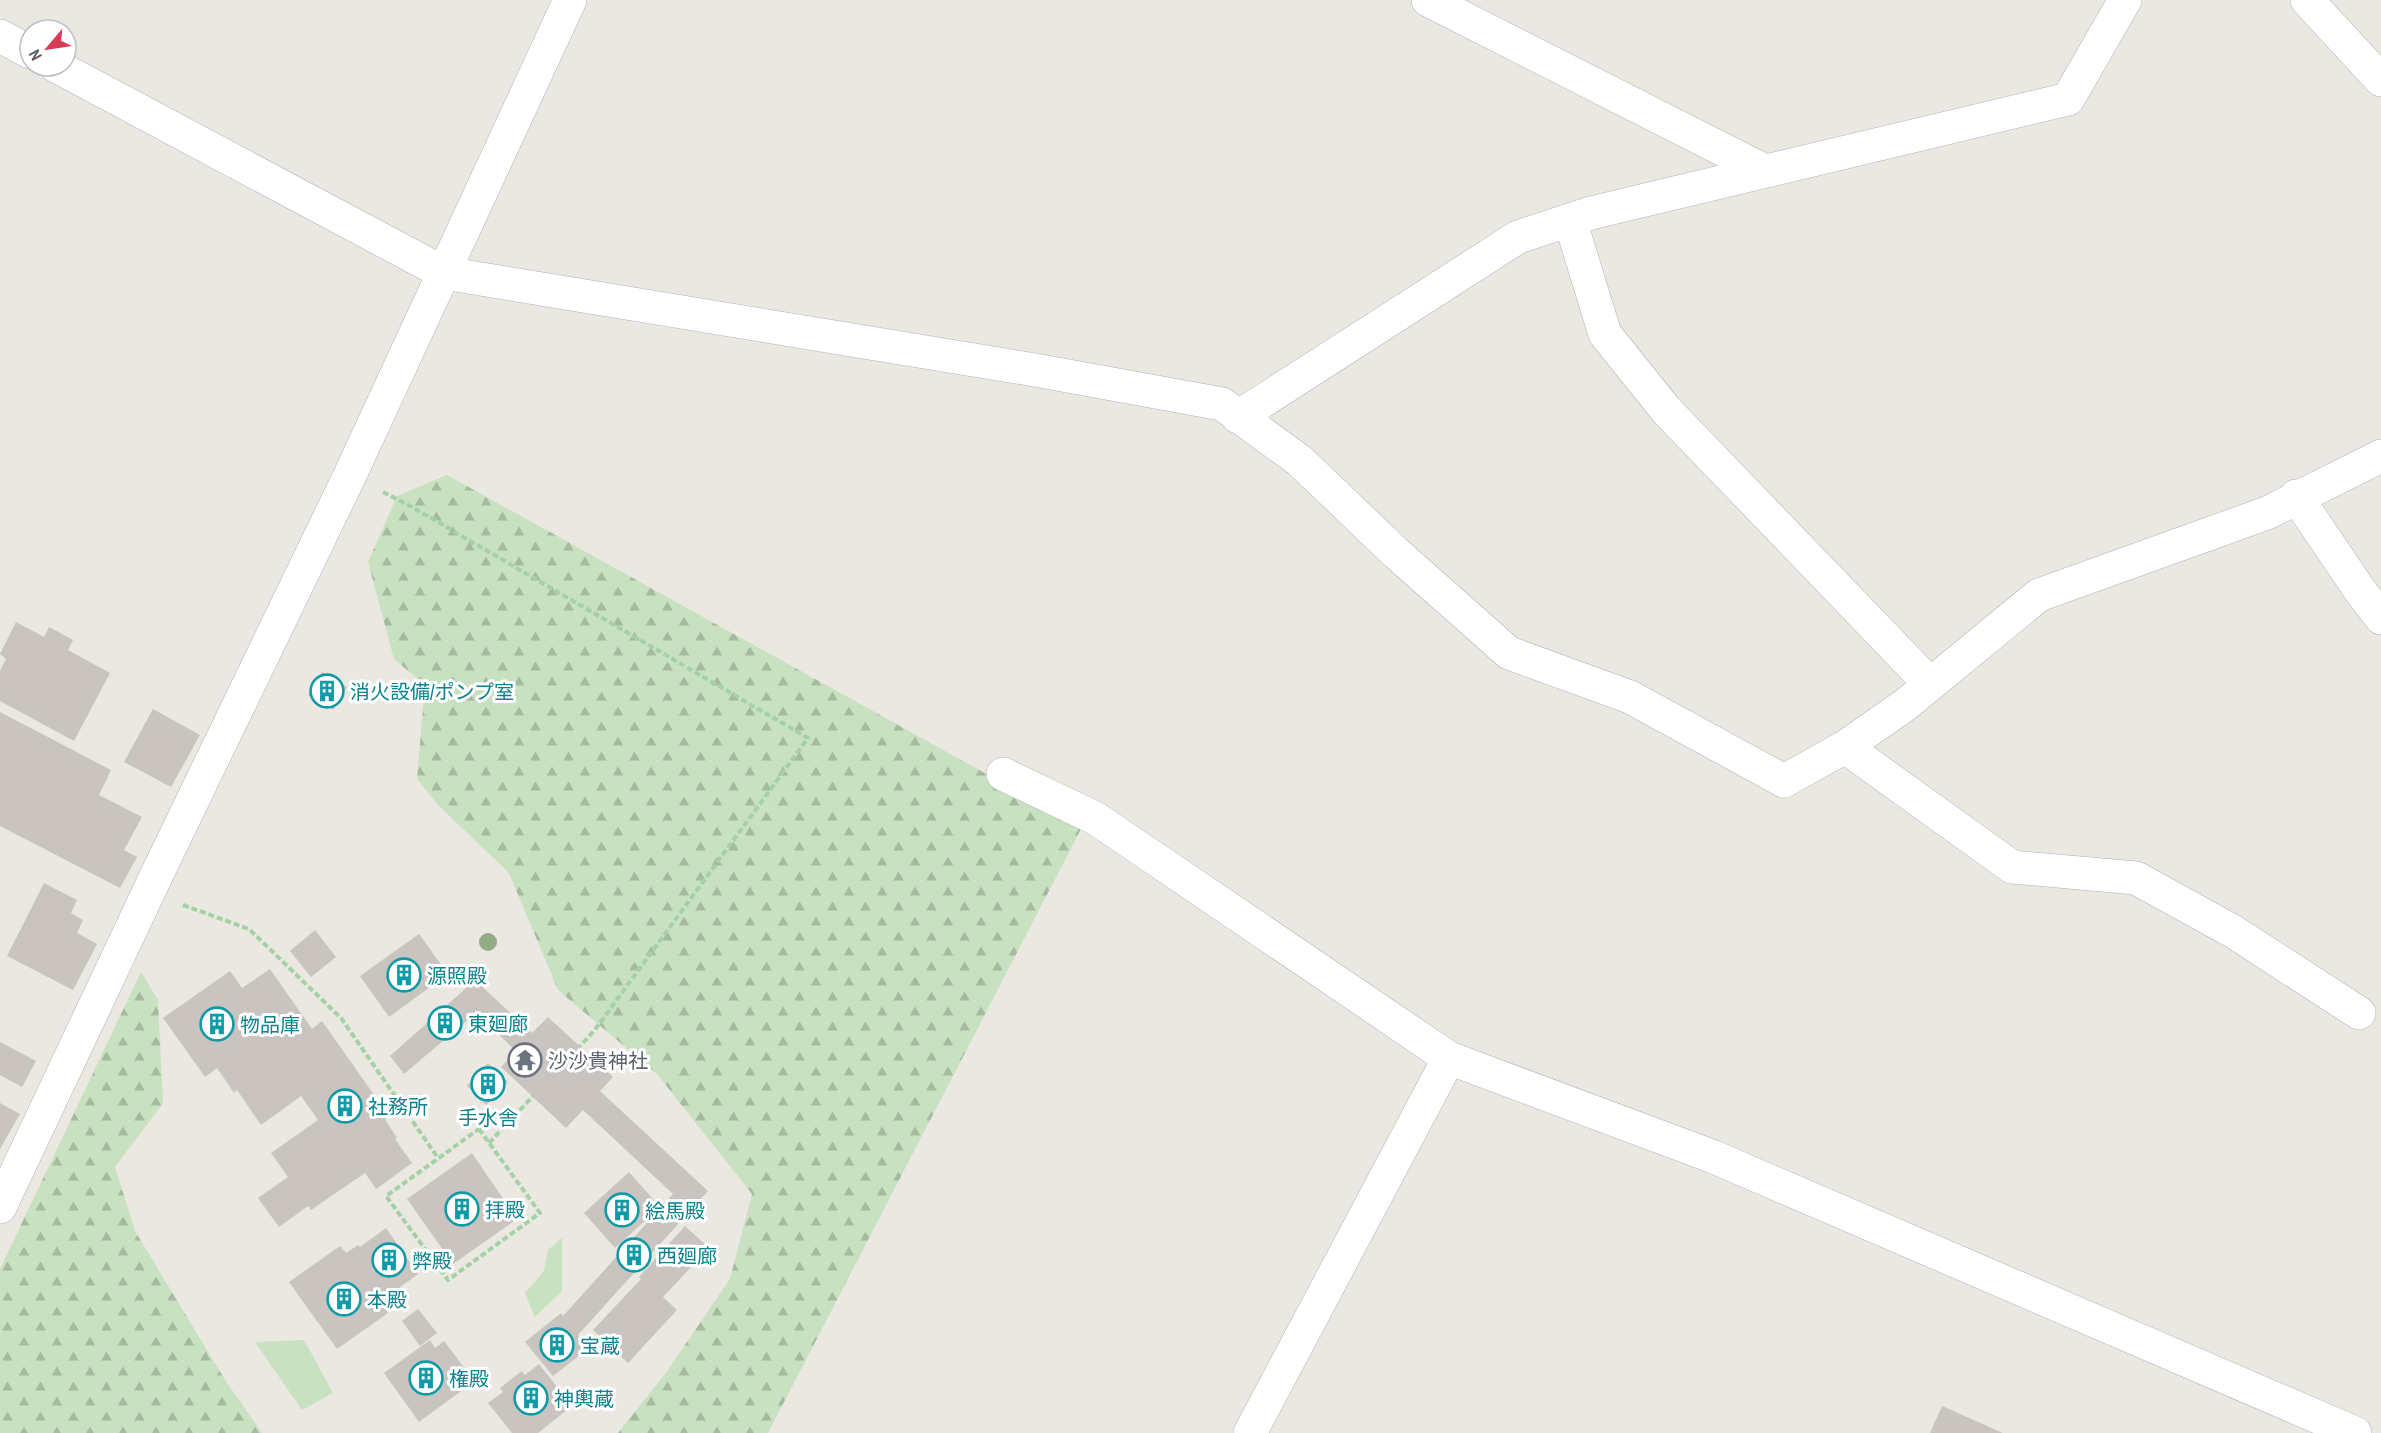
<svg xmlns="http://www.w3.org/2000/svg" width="2381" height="1433" font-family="'Archivo Narrow','Noto Sans JP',sans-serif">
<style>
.forest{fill:url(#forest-firs)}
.green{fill:#c8e1c0}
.building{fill:#c9c4c0}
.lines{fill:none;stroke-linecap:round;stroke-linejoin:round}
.minor-casing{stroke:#afb3b6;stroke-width:34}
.path{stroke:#a4d1a5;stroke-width:4;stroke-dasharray:6 3;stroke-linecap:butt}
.minor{stroke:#fff;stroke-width:33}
.tree{fill:#92ad86}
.labels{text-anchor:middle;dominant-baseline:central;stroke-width:6;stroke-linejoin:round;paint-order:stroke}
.culture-label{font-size:20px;fill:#0d838f;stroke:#fff;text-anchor:start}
.worship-label{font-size:20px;fill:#5b616d;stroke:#fff;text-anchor:start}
</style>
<defs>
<pattern id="forest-firs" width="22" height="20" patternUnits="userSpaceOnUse" patternTransform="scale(1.5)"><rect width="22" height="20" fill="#c8e1c0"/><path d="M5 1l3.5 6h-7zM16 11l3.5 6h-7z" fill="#a5ba9f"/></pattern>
</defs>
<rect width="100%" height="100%" fill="#ebe7e1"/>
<g class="forest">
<path d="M447 475 1082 827 768 1433H618L665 1374 730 1279 752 1194 657 1074 558 990 509 873 439 806 417 779 425 685 394 659 368 562 397 496Z"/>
<path d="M141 972 158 1000 163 1103 115 1167 135 1231 225 1380 262 1433H0V1269Z"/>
</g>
<g class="green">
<path d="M562 1238V1291L535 1317 525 1293 544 1271 548 1250Z"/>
<path d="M304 1340 333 1393 302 1410 255 1342Z"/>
</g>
<g class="building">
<path d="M16 622 44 637 49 627 73 640 68 650 110 673 74 741 0 701V671L6 659 0 654Z"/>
<path d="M322 672 347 687 333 710 308 695Z"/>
<path d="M153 709 200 735 171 787 124 762Z"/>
<path d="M0 712 111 770 99 795 142 817 124 850 137 857 120 888 0 826Z"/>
<path d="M44 883 77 900 71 913 83 920 77 933 97 944 73 990 7 956Z"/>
<path d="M315 930 336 957 311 977 290 951Z"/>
<path d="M419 934 448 974 389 1017 360 976Z"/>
<path d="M270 969 312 1029 322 1021 389 1116 385 1119 397 1138 395 1139 412 1163 376 1189 365 1173 311 1210 308 1206 279 1227 258 1198 288 1177 271 1153 318 1120 301 1096 261 1125 237 1090 234 1093 217 1068 205 1077 163 1018 230 971 242 988Z"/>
<path d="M475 980 532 1033 548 1017 613 1077 600 1091 708 1191 578 1335 589 1348 553 1376 525 1342 561 1313 563 1316 673 1194 583 1110 566 1128 501 1067 516 1051 476 1013 404 1074 390 1056Z"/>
<path d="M0 1042 36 1061 22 1087 0 1075Z"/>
<path d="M488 1063 508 1082 486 1105 467 1086Z"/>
<path d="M0 1103 20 1114 0 1149Z"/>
<path d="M472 1153 517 1219 453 1264 407 1199Z"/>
<path d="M629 1172 660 1207 615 1248 584 1213Z"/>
<path d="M685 1226 709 1248 663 1297 677 1310 628 1363 593 1330 641 1279 639 1277Z"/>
<path d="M386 1228 418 1274 392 1293 393 1295 381 1303 388 1313 337 1349 289 1282 340 1246 346 1253 358 1245 360 1247Z"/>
<path d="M418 1309 437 1333 420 1346 402 1321Z"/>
<path d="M430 1340 435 1348 444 1341 469 1374 459 1382 464 1389 419 1422 384 1373Z"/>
<path d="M539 1364 572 1406 538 1433H512L488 1403 503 1392 500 1388 522 1371 525 1375Z"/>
<path d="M1942 1406 2003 1433H1930Z"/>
</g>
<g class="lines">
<defs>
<g id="minor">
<path d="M1428 0 1765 171"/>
<path d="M2307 0 2381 80"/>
<path d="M0 36 30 52"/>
<path d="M56 66 444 273 1035 370 1222 404 1300 461 1395 552 1509 653 1630 697 1784 781 1845 747 1905 705 2039 595 2267 513 2381 456"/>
<path d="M1570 220 1605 334 1666 410 1930 684"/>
<path d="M1238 417 1518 237 1591 213 2068 99 2125 0"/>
<path d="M2296 496 2359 589 2381 618"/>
<path d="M1845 747 2012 867 2136 878 2234 932 2359 1013"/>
<path d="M1003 774 1095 818 1449 1058 1714 1157 2355 1433"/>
<path d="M0 1207 158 872 350 475 570 0"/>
<path d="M1250 1433 1449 1058"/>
</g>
</defs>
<use href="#minor" class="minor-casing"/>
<g class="path">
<path d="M383 492 412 507 808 738 594 1031 580 1046"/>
<path d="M183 905 249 929 341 1018 438 1158"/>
<path d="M479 1129 540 1213 448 1280 386 1196Z"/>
<path d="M489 1143 533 1096"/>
</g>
<use href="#minor" class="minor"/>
</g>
<circle class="tree" cx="488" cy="942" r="9"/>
<defs>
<symbol id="building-ring" viewBox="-11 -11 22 22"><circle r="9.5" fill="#fff" stroke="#0f9aa8" stroke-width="1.5"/><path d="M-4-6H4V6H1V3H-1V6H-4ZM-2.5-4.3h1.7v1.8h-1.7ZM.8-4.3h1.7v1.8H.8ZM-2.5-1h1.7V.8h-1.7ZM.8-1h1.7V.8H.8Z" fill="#0f9aa8"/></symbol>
<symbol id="temple-ring" viewBox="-11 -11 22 22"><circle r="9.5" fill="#fff" stroke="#6b7280" stroke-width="1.5"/><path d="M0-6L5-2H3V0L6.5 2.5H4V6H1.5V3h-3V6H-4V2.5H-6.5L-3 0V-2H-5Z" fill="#6b7280"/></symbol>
</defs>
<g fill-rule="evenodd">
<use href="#building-ring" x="308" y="672" width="38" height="38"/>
<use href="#building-ring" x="385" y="956" width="38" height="38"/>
<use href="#building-ring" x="426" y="1004" width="38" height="38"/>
<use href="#building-ring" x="198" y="1005" width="38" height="38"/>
<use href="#temple-ring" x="506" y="1041" width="38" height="38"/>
<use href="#building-ring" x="469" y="1065" width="38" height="38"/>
<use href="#building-ring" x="326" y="1087" width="38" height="38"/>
<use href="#building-ring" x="443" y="1190" width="38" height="38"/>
<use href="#building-ring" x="603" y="1191" width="38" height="38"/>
<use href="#building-ring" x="615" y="1236" width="38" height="38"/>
<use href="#building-ring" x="370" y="1241" width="38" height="38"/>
<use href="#building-ring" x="325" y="1280" width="38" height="38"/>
<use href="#building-ring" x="538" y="1326" width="38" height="38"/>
<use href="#building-ring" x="407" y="1359" width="38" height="38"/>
<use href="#building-ring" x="512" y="1379" width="38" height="38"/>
</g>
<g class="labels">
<g class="culture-label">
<text x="350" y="691">消火設備/ポンプ室</text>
<text x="427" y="975">源照殿</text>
<text x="468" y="1023">東廻廊</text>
<text x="240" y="1024">物品庫</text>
<text x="368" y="1106">社務所</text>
<text x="488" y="1117" text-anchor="middle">手水舎</text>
<text x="485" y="1209">拝殿</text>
<text x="645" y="1210">絵馬殿</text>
<text x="657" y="1255">西廻廊</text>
<text x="412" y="1260">弊殿</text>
<text x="367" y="1299">本殿</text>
<text x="580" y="1345">宝蔵</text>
<text x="449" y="1378">権殿</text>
<text x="554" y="1398">神輿蔵</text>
</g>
<g class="worship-label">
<text x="548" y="1060">沙沙貴神社</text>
</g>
</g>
<g transform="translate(48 48) rotate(241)"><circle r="28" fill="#ffffff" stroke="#bdbfc0" stroke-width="1.5"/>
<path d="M0-4.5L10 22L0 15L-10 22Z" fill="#d83b55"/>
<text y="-9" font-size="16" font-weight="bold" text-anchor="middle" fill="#5a5f61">N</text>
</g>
</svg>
